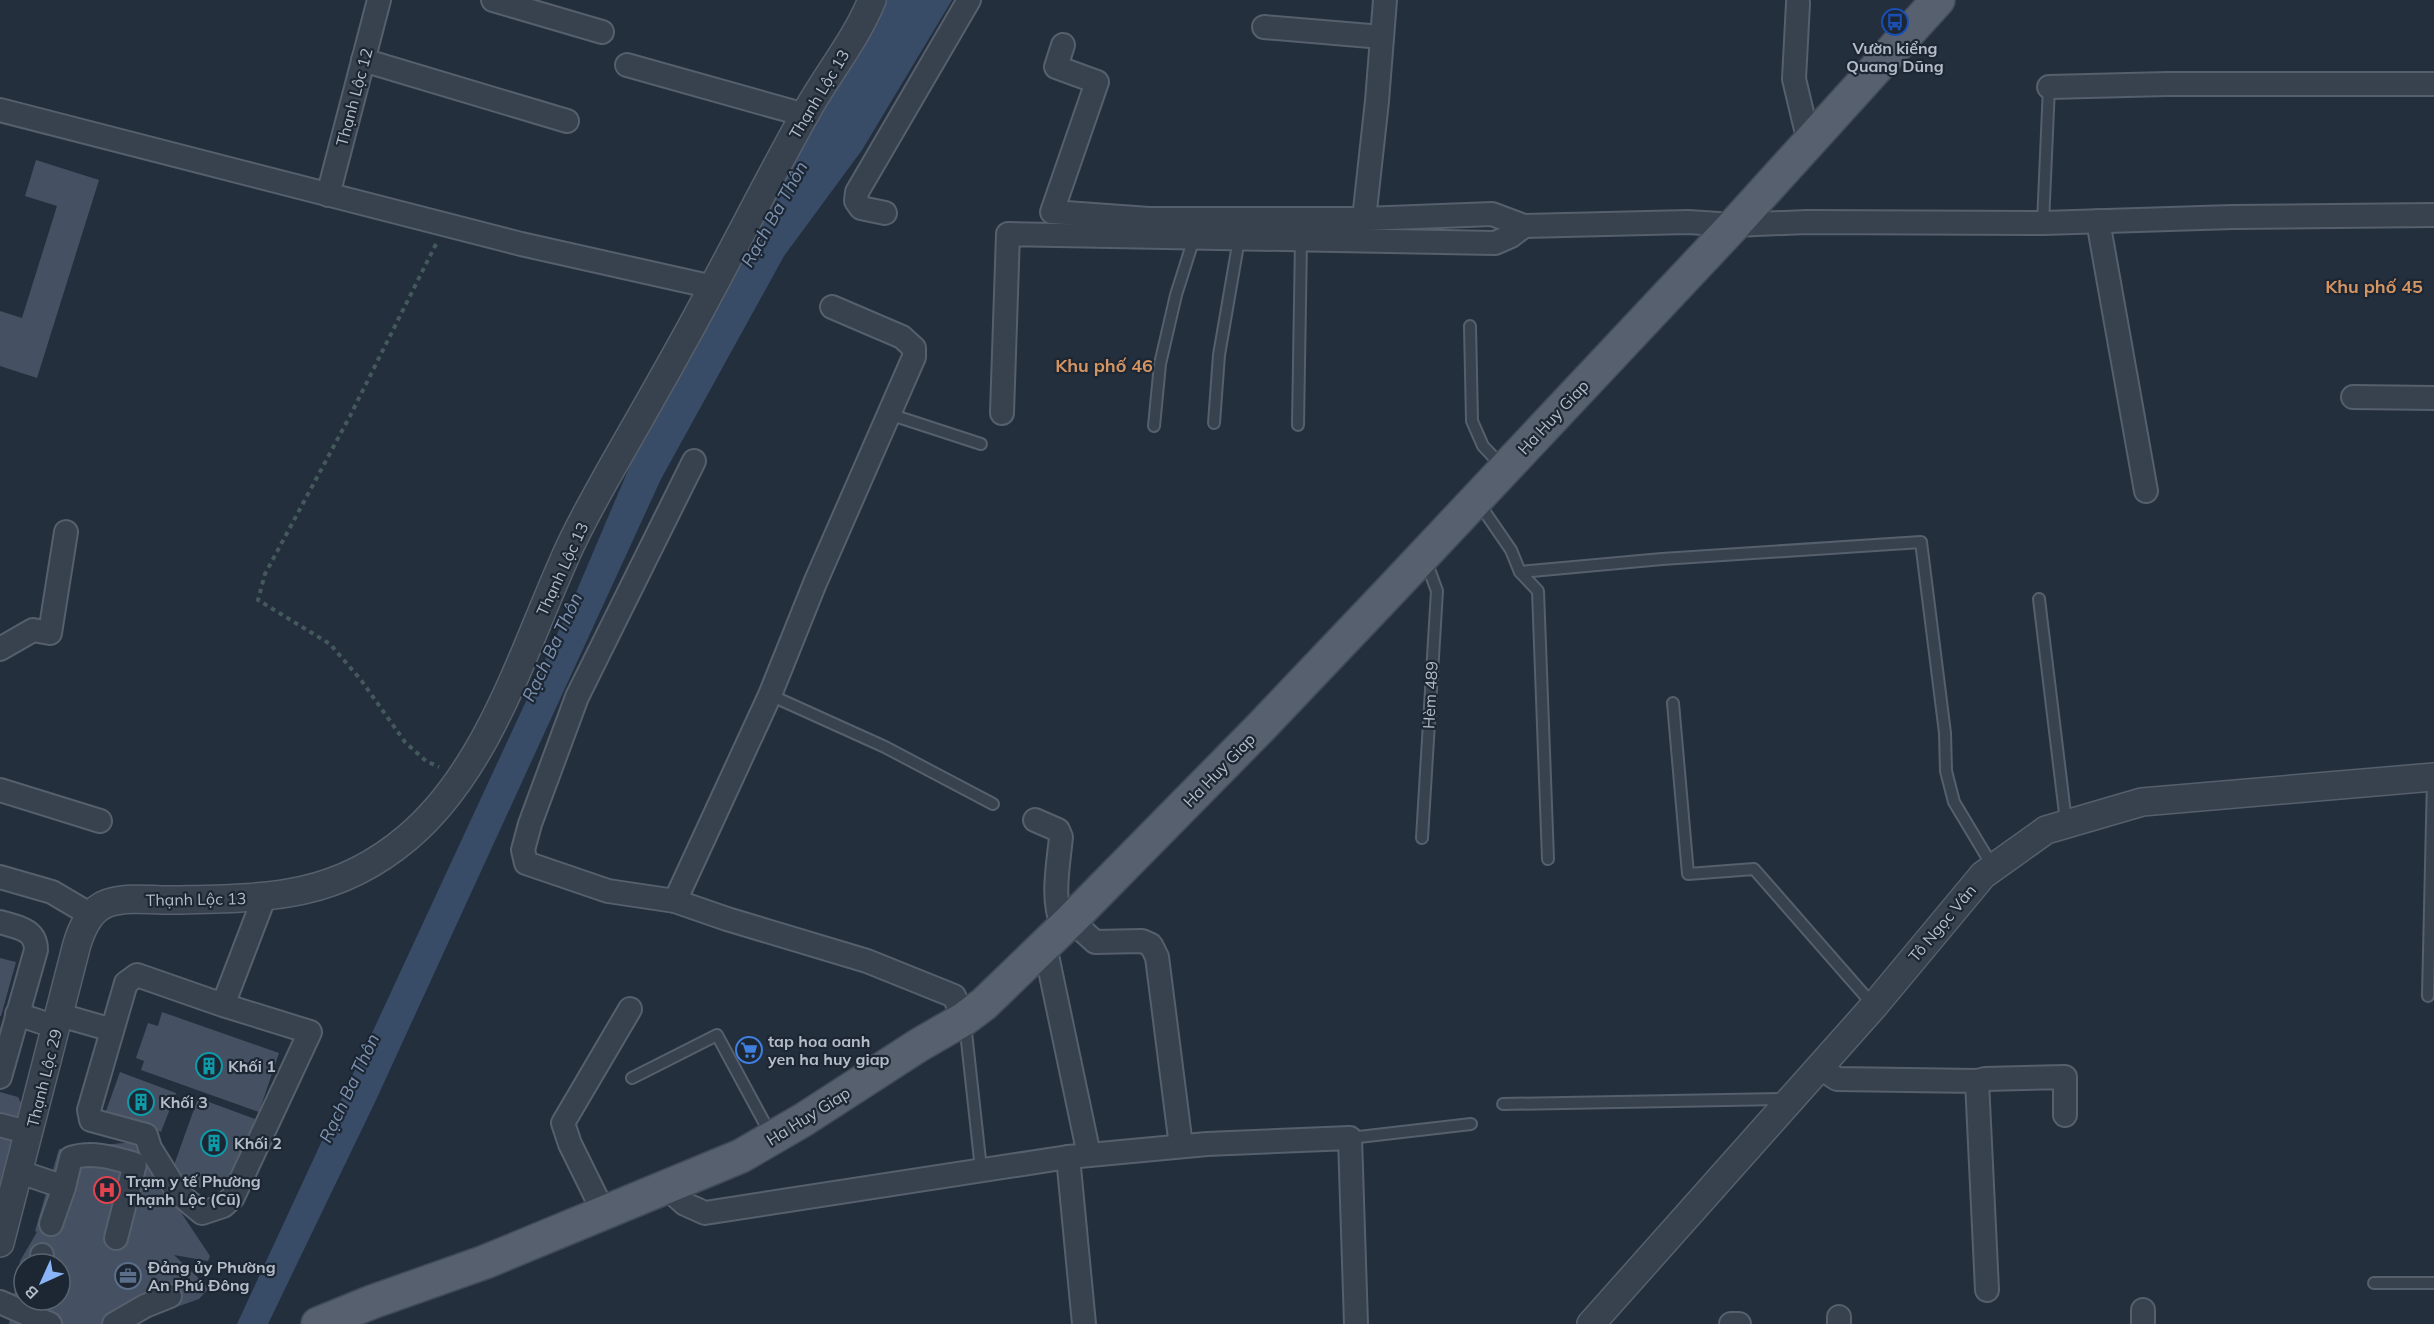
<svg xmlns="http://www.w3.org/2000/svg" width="2434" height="1324" font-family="Mulish,sans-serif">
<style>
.water{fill:#394c67}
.building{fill:#455162;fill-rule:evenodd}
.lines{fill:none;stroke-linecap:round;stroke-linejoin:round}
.service-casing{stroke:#565f6c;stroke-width:14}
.minor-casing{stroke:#565f6c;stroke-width:26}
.tertiary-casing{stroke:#565f6c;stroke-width:30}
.primary-casing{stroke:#414a57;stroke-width:36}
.path{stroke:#44595c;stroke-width:4;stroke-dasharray:4.5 4.5;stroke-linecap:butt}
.service{stroke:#38414e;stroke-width:10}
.minor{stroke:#38414e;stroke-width:22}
.tertiary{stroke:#38414e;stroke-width:27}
.primary{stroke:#56606e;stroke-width:33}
.labels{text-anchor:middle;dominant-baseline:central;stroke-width:4.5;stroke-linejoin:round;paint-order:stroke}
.poi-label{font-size:16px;font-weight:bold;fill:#b4bcc9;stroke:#1d2633;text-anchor:start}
.street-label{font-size:16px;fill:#b4bcc9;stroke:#1d2633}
.water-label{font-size:18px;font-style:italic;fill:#7c92b1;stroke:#1d2633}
.neighbourhood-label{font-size:18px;font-weight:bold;fill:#d59563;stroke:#1d2633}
</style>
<rect width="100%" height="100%" fill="#242f3e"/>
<path class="water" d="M886 0H952L862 150 784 256 661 479 376 1100 268 1324H237L572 602 640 442 713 290 850 65Z"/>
<g class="building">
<path d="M36 160 99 180 37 378 0 366V311L22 318 57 206 25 196Z"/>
<path d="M0 958 16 962 1 1016H0Z"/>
<path d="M162 1012 279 1053 259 1112 141 1070 144 1061 136 1058 148 1023 158 1026Z"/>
<path d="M120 1072 176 1093 161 1132 106 1111Z"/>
<path d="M0 1092 18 1097 25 1111 0 1203Z"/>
<path d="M198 1098 255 1119 230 1189 206 1181 204 1189 176 1179 179 1170 173 1168Z"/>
<path d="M134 1142 210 1256 208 1261 174 1255 209 1288 199 1299 129 1324H9L20 1261 37 1232 35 1231 59 1149ZM24 1264H60V1300H24Z"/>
</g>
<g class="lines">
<defs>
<g id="service">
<path d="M2043 223 2049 87"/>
<path d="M1470 326 1472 421 1483 446 1502 466"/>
<path d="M889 414 981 444"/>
<path d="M1214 423 1219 355 1239 239"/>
<path d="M1298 425 1301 241"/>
<path d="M1154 426 1160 364 1176 295 1194 238"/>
<path d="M1478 502 1511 550 1520 572 1538 591 1548 859"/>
<path d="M1520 572 1662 559 1921 542 1945 733 1946 771 1954 802 1993 867"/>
<path d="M2039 599 2066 822"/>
<path d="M770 695 885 747 993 804"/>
<path d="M1673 703 1688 874 1754 869 1874 1006"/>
<path d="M1422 838 1437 591 1426 561"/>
<path d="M2428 996 2433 778"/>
<path d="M965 1023 981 1169"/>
<path d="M632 1078 717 1035 771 1135"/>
<path d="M1503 1104 1785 1099"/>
<path d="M1350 1138 1471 1124"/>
<path d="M2374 1283H2434"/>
</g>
<g id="minor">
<path d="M493 0 602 32"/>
<path d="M1798 3 1794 79 1809 142"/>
<path d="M1264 27 1382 37"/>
<path d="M1063 45 1056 67 1097 82 1052 212 1149 219H1364L1492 214 1524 226 1688 222 1734 225 1807 222 2043 223 2233 217 2434 215"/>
<path d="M363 60 567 121"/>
<path d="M627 65 805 115"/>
<path d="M2049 87 2167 84H2434"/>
<path d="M0 110 521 244 713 287"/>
<path d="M328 195 379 0"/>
<path d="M885 213 861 208 856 201 857 192 969 0"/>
<path d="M1364 219 1377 101 1385 0"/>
<path d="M2098 221 2146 491"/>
<path d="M2353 397 2434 398"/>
<path d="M1002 413 1008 234 1495 243 1511 236 1524 226"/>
<path d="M694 461 577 697 530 824 523 850 526 863 608 891 675 901 727 919 867 961 954 996 964 1019"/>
<path d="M0 649 33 630 50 633 66 532"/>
<path d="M0 790 100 821"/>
<path d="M1035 820 1058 830 1061 837C1058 868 1051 899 1063 928"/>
<path d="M0 877 52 892 91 915"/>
<path d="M675 901 770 695 815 583 914 357V348L902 337 832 307"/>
<path d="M1071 920 1095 942 1142 941 1151 945 1157 957 1181 1146"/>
<path d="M0 922C17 927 36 929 36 950L0 1077"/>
<path d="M1045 946 1089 1155"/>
<path d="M223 1005 310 1032 233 1197 223 1206 202 1213 178 1193 150 1148 146 1135 91 1120 89 1110 126 983 137 975 223 1005 264 898"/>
<path d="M17 1014 56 1027"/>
<path d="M60 1015 112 1030"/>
<path d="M1819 1067 1837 1079 1977 1081 1987 1290"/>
<path d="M1977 1081 1985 1079 2065 1077V1115"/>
<path d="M0 1125 30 1133"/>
<path d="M1068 1157 1084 1324"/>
<path d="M20 1172 64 1187 51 1224"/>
<path d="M64 1187 71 1158C93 1151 114 1158 135 1164L116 1238"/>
<path d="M666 1187 685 1204 705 1213 1068 1157 1207 1144 1350 1138 1356 1324"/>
<path d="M604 1213 570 1144 563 1123 630 1009"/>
<path d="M41 1264 42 1255"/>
<path d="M0 1302 50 1324"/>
<path d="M114 1324 145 1306 170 1296"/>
<path d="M1731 1324H1739"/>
<path d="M1839 1324V1317"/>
<path d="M2143 1324V1310"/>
</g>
<g id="tertiary">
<path d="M0 1243 77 944C82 928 90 909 108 903 130 896 158 901 181 900 269 898 336 898 407 838 487 771 522 654 563 562 575 533 591 505 606 478 641 416 677 355 710 292 743 231 774 169 808 109 829 72 856 39 872 0"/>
<path d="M1591 1324 1874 1006 1983 875 2046 830 2142 802 2434 777"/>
</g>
<path id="primary" d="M318 1324 372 1302 485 1262 741 1156 803 1120 919 1045 964 1019 984 1004 1071 920 1260 728 1393 588 1734 225 1938 0"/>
</defs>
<use href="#service" class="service-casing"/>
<use href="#minor" class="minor-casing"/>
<use href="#tertiary" class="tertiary-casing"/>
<use href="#primary" class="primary-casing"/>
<path class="path" d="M436 244 350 416 265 574 258 600 330 644 361 680 405 742 426 761 439 767"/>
<use href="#service" class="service"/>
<use href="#minor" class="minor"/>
<use href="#tertiary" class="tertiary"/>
<use href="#primary" class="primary"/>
</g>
<defs>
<symbol id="bus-ring" viewBox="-11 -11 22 22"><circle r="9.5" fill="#1d2633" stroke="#1a4fb4" stroke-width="1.5"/><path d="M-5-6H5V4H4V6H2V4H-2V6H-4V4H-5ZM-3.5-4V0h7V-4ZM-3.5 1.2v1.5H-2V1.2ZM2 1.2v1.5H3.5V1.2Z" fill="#1a4fb4"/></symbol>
<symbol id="supermarket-ring" viewBox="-11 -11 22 22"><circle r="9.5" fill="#1d2633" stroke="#3f7fe0" stroke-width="1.5"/><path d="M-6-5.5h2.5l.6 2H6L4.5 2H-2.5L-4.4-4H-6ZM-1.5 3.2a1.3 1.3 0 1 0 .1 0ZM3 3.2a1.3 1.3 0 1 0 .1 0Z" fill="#3f7fe0"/></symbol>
<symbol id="building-ring" viewBox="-11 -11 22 22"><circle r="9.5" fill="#1d2633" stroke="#0f9aa8" stroke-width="1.5"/><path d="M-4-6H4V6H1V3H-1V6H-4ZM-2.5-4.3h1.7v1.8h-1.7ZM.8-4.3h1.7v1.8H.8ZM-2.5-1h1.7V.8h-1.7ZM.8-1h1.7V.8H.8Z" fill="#0f9aa8"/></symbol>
<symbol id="hospital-ring" viewBox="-11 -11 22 22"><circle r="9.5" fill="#1d2633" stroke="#e0444e" stroke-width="1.5"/><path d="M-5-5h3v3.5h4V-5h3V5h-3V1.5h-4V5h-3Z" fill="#e0444e"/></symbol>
<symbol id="office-ring" viewBox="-11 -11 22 22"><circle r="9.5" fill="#1d2633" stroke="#5c6f8a" stroke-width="1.5"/><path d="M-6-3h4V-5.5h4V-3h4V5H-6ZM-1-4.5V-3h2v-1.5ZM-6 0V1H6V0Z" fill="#5c6f8a"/></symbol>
</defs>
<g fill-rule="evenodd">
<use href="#bus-ring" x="1880" y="7" width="30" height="30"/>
<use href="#supermarket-ring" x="734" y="1035" width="30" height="30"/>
<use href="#building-ring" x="194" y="1051" width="30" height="30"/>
<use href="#building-ring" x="126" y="1087" width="30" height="30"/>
<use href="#building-ring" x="199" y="1128" width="30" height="30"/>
<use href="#hospital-ring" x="92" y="1175" width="30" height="30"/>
<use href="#office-ring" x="113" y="1261" width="30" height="30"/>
</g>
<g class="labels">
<g class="poi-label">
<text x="1895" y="48" text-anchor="middle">Vườn kiểng<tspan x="1895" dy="18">Quang Dũng</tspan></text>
<text x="768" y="1041">tap hoa oanh<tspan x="768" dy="18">yen ha huy giap</tspan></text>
<text x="228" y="1066">Khối 1</text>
<text x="160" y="1102">Khối 3</text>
<text x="234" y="1143">Khối 2</text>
<text x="126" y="1181">Trạm y tế Phường<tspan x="126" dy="18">Thạnh Lộc (Cũ)</tspan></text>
<text x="148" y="1267">Đảng ủy Phường<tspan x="148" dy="18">An Phú Đông</tspan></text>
</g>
<g class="street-label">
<text transform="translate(819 94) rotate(-59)">Thạnh Lộc 13</text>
<text transform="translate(354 97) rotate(-75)">Thạnh Lộc 12</text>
<text transform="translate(1553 417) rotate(-47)">Ha Huy Giap</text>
<text transform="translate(562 569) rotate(-65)">Thạnh Lộc 13</text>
<text transform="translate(1430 695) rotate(-87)">Hèm 489</text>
<text transform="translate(1219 770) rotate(-46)">Ha Huy Giap</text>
<text transform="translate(196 899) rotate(-1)">Thạnh Lộc 13</text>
<text transform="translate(1942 923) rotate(-50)">Tô Ngọc Vân</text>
<text transform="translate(44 1078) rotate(-76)">Thạnh Lộc 29</text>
<text transform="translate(808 1116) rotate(-32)">Ha Huy Giap</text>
</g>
<g class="water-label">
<text transform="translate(774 214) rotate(-61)">Rạch Ba Thôn</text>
<text transform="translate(552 647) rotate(-65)">Rạch Ba Thôn</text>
<text transform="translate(349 1088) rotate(-65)">Rạch Ba Thôn</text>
</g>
<g class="neighbourhood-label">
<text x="2374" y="286">Khu phố 45</text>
<text x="1104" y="365">Khu phố 46</text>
</g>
</g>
<g transform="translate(42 1282) rotate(225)"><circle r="28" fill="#1d2633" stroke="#59626f" stroke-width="1.5"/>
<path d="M0-4.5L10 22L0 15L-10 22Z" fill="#8ab4f8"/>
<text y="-9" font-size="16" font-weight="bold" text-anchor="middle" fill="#b4bcc9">B</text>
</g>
</svg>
